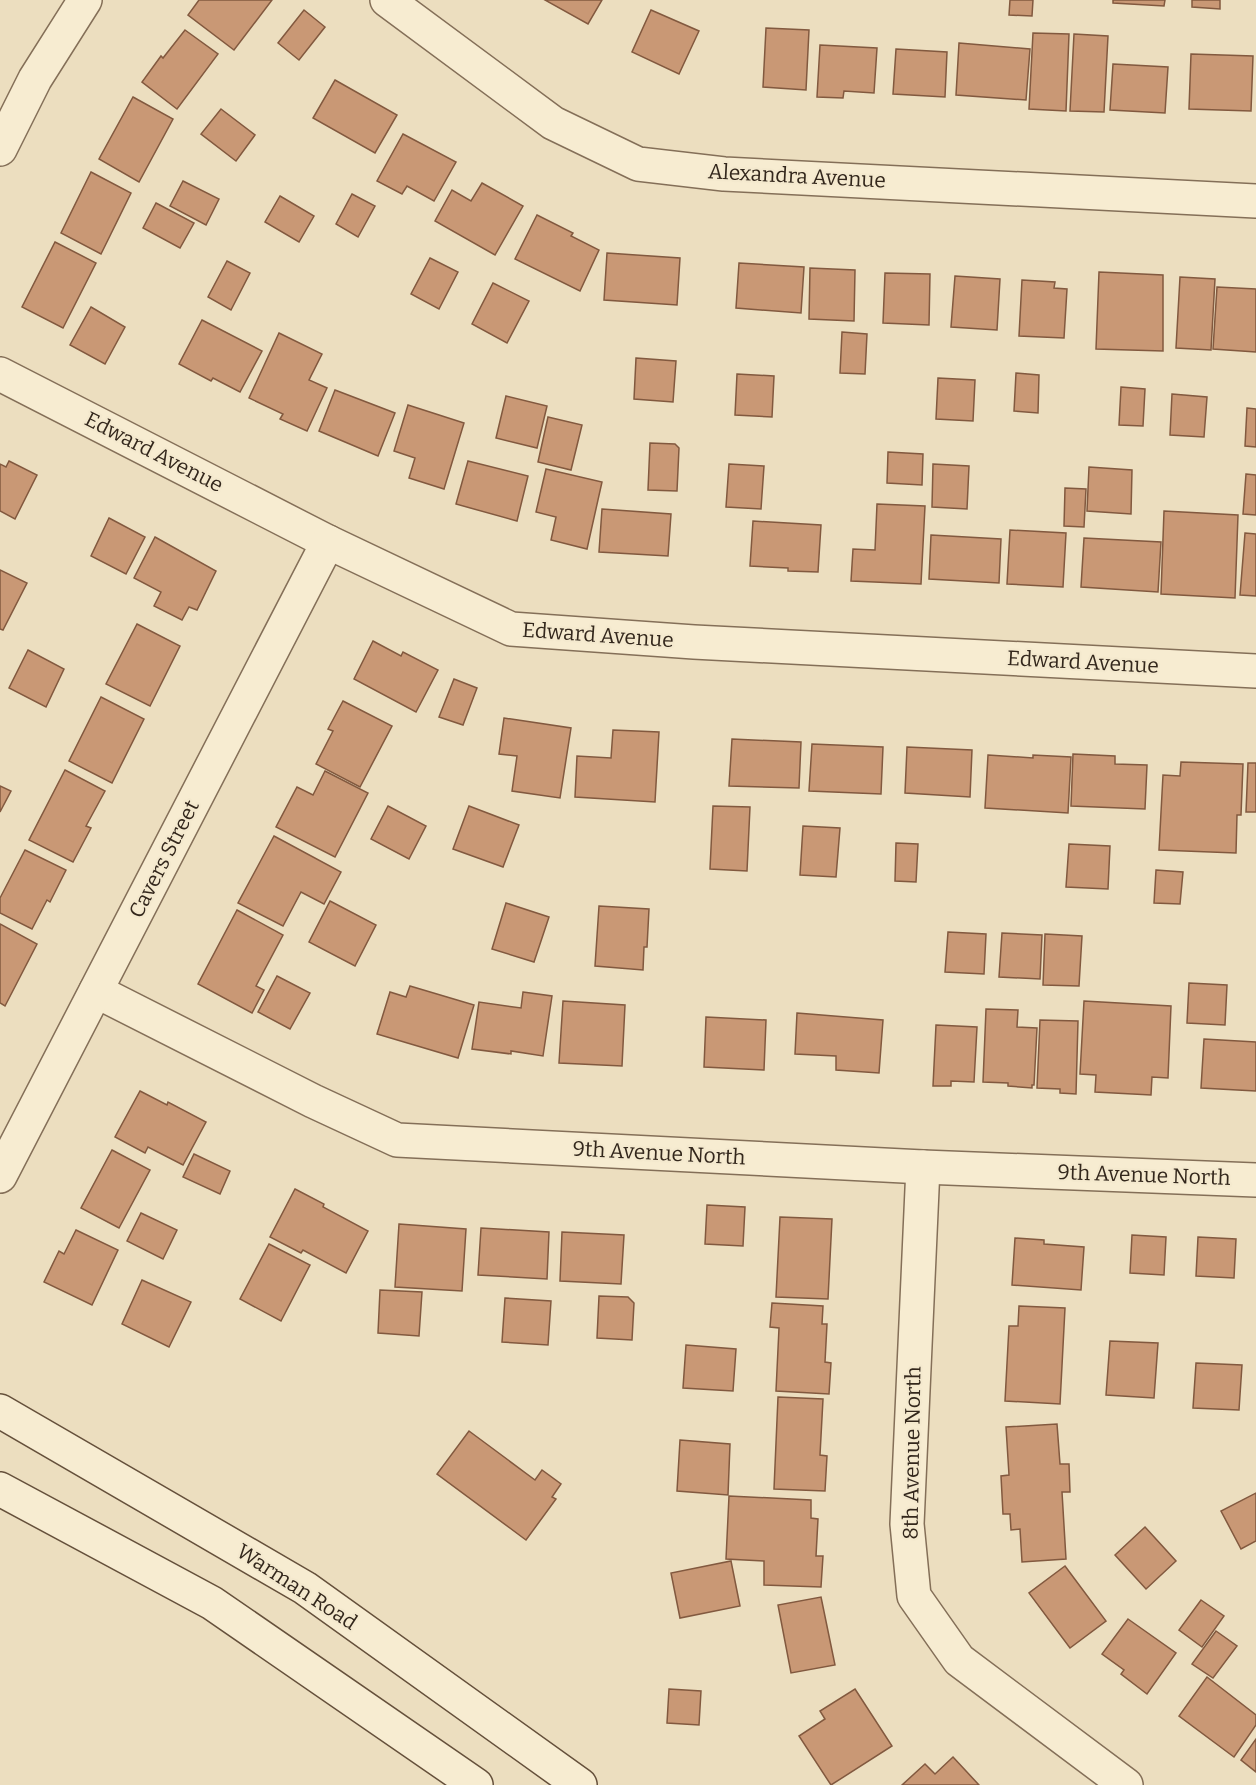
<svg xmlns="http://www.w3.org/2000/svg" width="1256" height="1785" font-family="Bitter,serif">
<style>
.building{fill:#c99875;stroke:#82593f;stroke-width:1.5}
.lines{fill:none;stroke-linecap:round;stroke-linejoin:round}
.minor-casing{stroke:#846f58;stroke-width:36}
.secondary-casing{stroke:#65503b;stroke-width:36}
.minor{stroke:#f7ecd1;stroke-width:33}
.secondary{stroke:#f7ecd1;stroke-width:33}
.labels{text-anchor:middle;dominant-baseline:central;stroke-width:4.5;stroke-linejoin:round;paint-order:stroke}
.street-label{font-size:21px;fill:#33271c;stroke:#f4e9ce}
</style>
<rect width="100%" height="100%" fill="#ecdebf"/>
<g class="building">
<path d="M199 0H272L234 50 188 15Z"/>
<path d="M545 0H602L588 24Z"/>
<path d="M1010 0H1033L1032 16 1009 15Z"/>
<path d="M1113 0H1165L1164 6 1113 3Z"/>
<path d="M1192 0H1220V9L1192 7Z"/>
<path d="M304 10 325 27 299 60 278 43Z"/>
<path d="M651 10 699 31 679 74 632 52Z"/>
<path d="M766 28 809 30 806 90 763 87Z"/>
<path d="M185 30 218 54 177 109 142 82 161 56 163 58Z"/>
<path d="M1033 33 1069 34 1066 111 1029 109Z"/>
<path d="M1074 34 1108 36 1104 112 1070 111Z"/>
<path d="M959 43 1030 49 1026 100 956 95Z"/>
<path d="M820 45 877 48 874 93 844 91 843 98 817 97Z"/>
<path d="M896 49 947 52 945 97 893 94Z"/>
<path d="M1191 54 1253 56 1251 111 1189 109Z"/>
<path d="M1113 64 1168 67 1165 113 1110 110Z"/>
<path d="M335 80 397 115 375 153 313 118Z"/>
<path d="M133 97 173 119 139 182 99 159Z"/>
<path d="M221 109 255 135 236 161 201 134Z"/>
<path d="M403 134 456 162 434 201 407 186 402 194 377 181Z"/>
<path d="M91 172 131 193 101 254 61 233Z"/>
<path d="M183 181 219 199 206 225 170 206Z"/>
<path d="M482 183 523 206 495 255 435 221 452 190 471 201Z"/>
<path d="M352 194 375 206 358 237 336 224Z"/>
<path d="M280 196 314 216 299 242 265 222Z"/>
<path d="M156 203 194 223 180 248 143 228Z"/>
<path d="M537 215 573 233 571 236 599 250 580 291 515 259Z"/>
<path d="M55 242 96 263 63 328 22 307Z"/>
<path d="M607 253 680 258 677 305 604 300Z"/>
<path d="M430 258 458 272 439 309 411 294Z"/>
<path d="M227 261 250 273 231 310 208 297Z"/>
<path d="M739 263 804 267 801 313 736 308Z"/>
<path d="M810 268 855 270 854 321 809 319Z"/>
<path d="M1099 272 1163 275V351L1096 349Z"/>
<path d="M885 273 930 274 929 325 883 323Z"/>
<path d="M955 276 1000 279 997 330 951 327Z"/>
<path d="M1180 277 1215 279 1211 350 1176 348Z"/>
<path d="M1022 280 1055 282 1054 288 1067 289 1064 338 1019 336Z"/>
<path d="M493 283 529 301 507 343 472 324Z"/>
<path d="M1217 287 1256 289V352L1213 349Z"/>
<path d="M91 307 125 327 105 364 70 345Z"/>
<path d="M202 320 262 351 240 392 213 378 211 381 179 364Z"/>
<path d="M842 332 867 334 865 374 840 373Z"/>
<path d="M279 333 322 354 309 380 327 388 307 431 280 419 283 414 249 398Z"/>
<path d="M636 358 676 361 673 402 634 399Z"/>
<path d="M1016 373 1039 375 1038 413 1014 411Z"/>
<path d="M737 374 774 376 772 417 735 415Z"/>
<path d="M938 378 975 380 973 421 936 419Z"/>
<path d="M1121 387 1145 389 1143 426 1119 425Z"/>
<path d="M335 390 395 413 378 456 319 431Z"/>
<path d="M1172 394 1207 397 1204 437 1170 435Z"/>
<path d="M506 396 547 406 537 448 496 438Z"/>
<path d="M408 405 464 423 444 489 409 478 415 458 394 451Z"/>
<path d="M1247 408 1256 409V447L1245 446Z"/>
<path d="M548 417 582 425 571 470 538 462Z"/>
<path d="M650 443 675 444 679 448 677 491 648 490Z"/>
<path d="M888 452 923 454 922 485 887 483Z"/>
<path d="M9 461 37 475 15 519 0 511V464L6 467Z"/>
<path d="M468 461 528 476 517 521 456 504Z"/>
<path d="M729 464 764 466 761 509 726 507Z"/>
<path d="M933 464 969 466 967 509 932 507Z"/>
<path d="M1089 467 1132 470 1131 514 1087 511Z"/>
<path d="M546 469 602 482 587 549 551 540 556 517 536 512Z"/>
<path d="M1246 474 1256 475V515L1243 514Z"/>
<path d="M1065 488 1086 489 1084 527 1064 526Z"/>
<path d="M877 504 925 506 921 584 851 581 853 549 875 550Z"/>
<path d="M602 509 671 514 668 556 599 552Z"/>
<path d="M1164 511 1238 515 1235 598 1161 594Z"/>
<path d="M109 518 145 537 126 574 91 556Z"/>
<path d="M753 521 821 525 818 572 788 571V568L750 566Z"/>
<path d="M1010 530 1066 533 1063 587 1007 584Z"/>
<path d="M1245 533 1256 534V596L1240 595Z"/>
<path d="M931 535 1001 539 999 583 929 579Z"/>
<path d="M155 537 216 571 197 610 189 607 182 620 154 606 161 592 134 578Z"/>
<path d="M1084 538 1161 542 1158 592 1081 587Z"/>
<path d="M0 570 27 583 3 630 0 629Z"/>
<path d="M137 624 180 646 150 706 106 684Z"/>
<path d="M373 641 401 656 403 652 438 670 416 712 354 679Z"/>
<path d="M28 650 64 669 46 707 9 688Z"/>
<path d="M454 679 477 688 463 725 439 717Z"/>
<path d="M101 697 144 719 112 783 69 761Z"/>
<path d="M343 701 392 726 360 787 316 764 333 731 328 729Z"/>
<path d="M504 718 571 728 560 798 512 791 517 756 499 754Z"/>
<path d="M613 730 659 732 655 802 575 797 577 756 611 758Z"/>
<path d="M732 739 801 742 799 788 729 786Z"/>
<path d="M812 744 883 747 881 794 809 791Z"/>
<path d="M907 747 972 750 970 797 905 793Z"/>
<path d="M1073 754 1115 756V764L1147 765 1145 809 1071 806Z"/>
<path d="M988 755 1033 758V755L1071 757 1068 813 985 808Z"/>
<path d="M1181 762 1243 764 1241 815H1237L1236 853 1159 850 1163 775 1180 776Z"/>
<path d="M1248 763H1256V812H1246Z"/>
<path d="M65 770 105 791 86 826 91 828 73 862 29 840Z"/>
<path d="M325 771 368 793 335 857 276 827 297 787 313 795Z"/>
<path d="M0 786 11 791 0 812Z"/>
<path d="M388 806 426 826 409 859 371 839Z"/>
<path d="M469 806 519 825 503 867 453 849Z"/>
<path d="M713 806 750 807 747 871 710 869Z"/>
<path d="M803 826 840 828 836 877 800 875Z"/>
<path d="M274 836 341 872 324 904 301 892 283 926 238 903Z"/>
<path d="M896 843 918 844 916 882 895 881Z"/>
<path d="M1069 844 1110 846 1108 889 1066 887Z"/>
<path d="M25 850 66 870 50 902 47 900 32 929 0 913V898Z"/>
<path d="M1156 870 1183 872 1180 904 1154 903Z"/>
<path d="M330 901 376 925 355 966 309 942Z"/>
<path d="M506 903 549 917 534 962 492 949Z"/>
<path d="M599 906 649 909 647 947H644L643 970 595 966Z"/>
<path d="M237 910 283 935 256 986 264 990 252 1013 198 984Z"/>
<path d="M0 924 37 944 5 1006 0 1003Z"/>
<path d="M948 932 986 934 984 974 945 972Z"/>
<path d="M1002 933 1042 935 1040 979 999 977Z"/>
<path d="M1045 934 1082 936 1079 986 1043 985Z"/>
<path d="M277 976 310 993 290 1029 258 1012Z"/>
<path d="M1189 983 1227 985 1225 1025 1187 1023Z"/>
<path d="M410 986 474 1005 458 1058 377 1034 390 992 406 997Z"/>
<path d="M523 992 552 996 543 1056 511 1051V1054L472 1049 479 1002 521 1008Z"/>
<path d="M563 1001 625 1005 622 1066 559 1063Z"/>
<path d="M1084 1001 1171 1006 1168 1078 1152 1077 1151 1095 1095 1092 1096 1075 1080 1074Z"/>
<path d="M986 1009 1018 1010 1017 1027 1037 1028 1034 1085H1032V1088L1008 1086V1083L983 1082Z"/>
<path d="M797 1013 883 1020 879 1073 836 1070V1056L795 1054Z"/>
<path d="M706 1017 766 1020 764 1070 704 1067Z"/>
<path d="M1040 1020 1078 1021 1076 1094 1060 1093V1089L1037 1088Z"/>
<path d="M936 1025 977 1027 974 1082 951 1081V1086H933Z"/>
<path d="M1204 1039 1256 1042V1091L1201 1088Z"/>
<path d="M140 1091 167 1105 168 1102 206 1122 183 1165 148 1147 145 1153 115 1137Z"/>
<path d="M112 1150 150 1170 119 1228 81 1208Z"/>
<path d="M194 1154 230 1171 220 1194 183 1177Z"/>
<path d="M295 1189 324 1204 323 1207 368 1231 346 1273 303 1250 301 1253 270 1237Z"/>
<path d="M707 1205 745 1207 743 1246 705 1244Z"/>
<path d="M141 1213 177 1230 163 1259 127 1241Z"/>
<path d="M780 1217 832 1219 828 1299 776 1297Z"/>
<path d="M399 1224 466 1229 462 1291 395 1287Z"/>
<path d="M481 1228 549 1232 547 1279 478 1275Z"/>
<path d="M76 1230 118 1250 92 1305 44 1282 59 1251 64 1254Z"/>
<path d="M562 1232 624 1235 621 1284 560 1281Z"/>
<path d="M1132 1235 1166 1237 1164 1275 1130 1273Z"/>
<path d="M1198 1237 1236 1239 1234 1278 1196 1276Z"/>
<path d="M1015 1238 1044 1240V1244L1084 1247 1081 1290 1012 1285Z"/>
<path d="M269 1244 310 1265 281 1321 240 1299Z"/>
<path d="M142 1280 191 1302 169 1347 122 1324Z"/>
<path d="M380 1290 422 1292 419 1336 378 1333Z"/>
<path d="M599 1296 628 1297 634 1303 632 1340 597 1338Z"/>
<path d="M505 1298 551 1301 548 1345 502 1342Z"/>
<path d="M772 1303 823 1306 822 1324H827L825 1362 831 1363 829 1394 776 1391 779 1328 770 1327Z"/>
<path d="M1019 1306 1065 1308 1060 1404 1005 1401 1009 1326H1018Z"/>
<path d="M1110 1341 1158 1343 1154 1398 1106 1395Z"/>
<path d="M686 1345 736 1349 733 1391 683 1388Z"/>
<path d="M1196 1363 1242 1365 1239 1410 1193 1408Z"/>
<path d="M778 1397 823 1399 820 1455 827 1456 825 1491 774 1489Z"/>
<path d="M1057 1424 1060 1464H1069L1070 1492H1062L1066 1559 1022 1562 1020 1529 1011 1530 1010 1514H1003L1001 1476 1009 1475 1006 1427Z"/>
<path d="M469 1431 535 1480 542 1470 561 1484 552 1497 556 1499 526 1540 437 1474Z"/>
<path d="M680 1440 730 1444 728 1495 677 1491Z"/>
<path d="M1256 1493V1541L1241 1549 1221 1511Z"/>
<path d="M729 1496 811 1500V1518L818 1519 816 1556H823L821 1587 764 1585V1561L726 1559Z"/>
<path d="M1145 1527 1176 1561 1146 1589 1115 1555Z"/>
<path d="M731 1561 740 1606 680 1618 671 1573Z"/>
<path d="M1065 1566 1106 1621 1070 1648 1029 1593Z"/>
<path d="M821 1597 835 1665 791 1673 778 1605Z"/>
<path d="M1201 1600 1224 1616 1202 1647 1179 1630Z"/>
<path d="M1128 1619 1176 1653 1147 1694 1121 1674 1124 1670 1102 1654Z"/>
<path d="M1216 1631 1237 1646 1213 1678 1192 1664Z"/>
<path d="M1207 1677 1256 1715V1725L1234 1757 1179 1716Z"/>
<path d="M669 1689 701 1691 699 1725 667 1723Z"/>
<path d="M855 1689 892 1746 831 1785 799 1736 825 1719 820 1711Z"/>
<path d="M1256 1739V1772L1241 1760Z"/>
<path d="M953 1757 979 1785H902L925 1764 935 1774Z"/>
</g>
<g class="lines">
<defs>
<g id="minor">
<path d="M387 0 553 123 638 164 724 174 1256 201"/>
<path d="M0 149 35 79 85 0"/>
<path d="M0 374 328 542 511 629 694 642 1256 671"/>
<path d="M96 991 313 1101 397 1140 923 1167 1256 1180"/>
<path d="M923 1167 907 1524 914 1596 959 1660 1126 1785"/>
<path d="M0 1176 328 542"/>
</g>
<g id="secondary">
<path d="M0 1411 305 1588 580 1785"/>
<path d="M0 1489 212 1603 476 1785"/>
</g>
</defs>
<use href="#minor" class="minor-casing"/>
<use href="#secondary" class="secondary-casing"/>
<use href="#minor" class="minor"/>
<use href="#secondary" class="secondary"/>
</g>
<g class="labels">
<g class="street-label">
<text transform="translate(797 176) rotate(3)">Alexandra Avenue</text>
<text transform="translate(154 452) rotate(27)">Edward Avenue</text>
<text transform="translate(598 635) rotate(4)">Edward Avenue</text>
<text transform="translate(1083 662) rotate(3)">Edward Avenue</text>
<text transform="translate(164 859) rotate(-63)">Cavers Street</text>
<text transform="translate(659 1153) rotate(3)">9th Avenue North</text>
<text transform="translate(1144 1175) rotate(2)">9th Avenue North</text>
<text transform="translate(912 1453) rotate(-89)">8th Avenue North</text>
<text transform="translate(297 1587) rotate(33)">Warman Road</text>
</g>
</g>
</svg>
